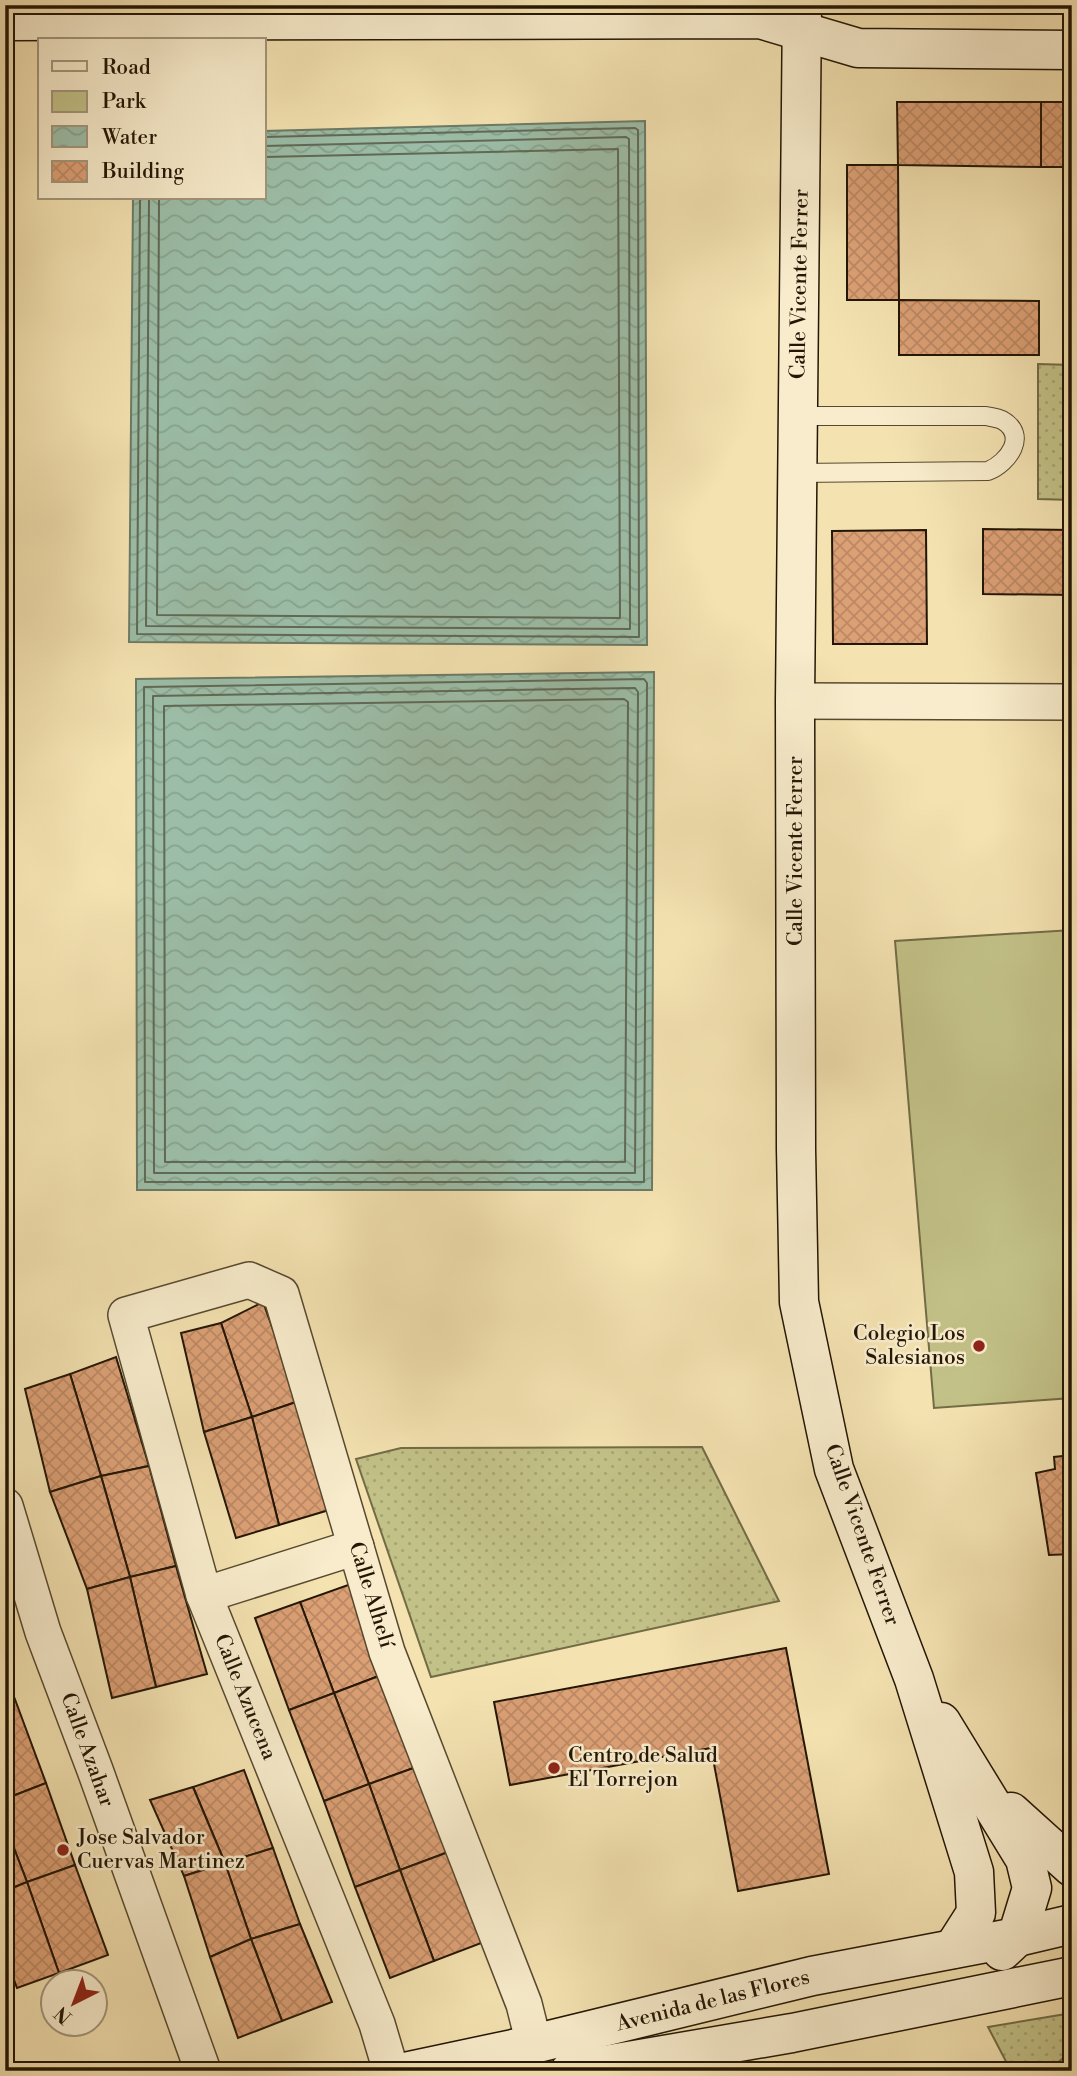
<svg xmlns="http://www.w3.org/2000/svg" width="1077" height="2076" font-family="'Libre Bodoni',serif">
<style>
.green{fill:url(#green-dots);stroke:#726c46;stroke-width:2}
.pitch{fill:#c2c187;stroke:#726c46;stroke-width:2}
.water{fill:url(#water-waves);stroke:#6c7b67;stroke-width:2}
.lines{fill:none;stroke-linecap:round;stroke-linejoin:round}
.shore{stroke:#606a56;stroke-width:2}
.building{fill:url(#building-cross-hatch);stroke:#231605;stroke-width:2}
.lane-casing{stroke:#574930;stroke-width:20}
.street-casing{stroke:#574930;stroke-width:38}
.secondary-casing{stroke:#231605;stroke-width:41}
.lane{stroke:#f8eccc;stroke-width:18}
.street{stroke:#f8eccc;stroke-width:35}
.secondary{stroke:#f8eccc;stroke-width:38}
.poi-dot{fill:#8f2418;stroke:#f8eccc;stroke-width:2.5}
.labels{text-anchor:middle;dominant-baseline:central;stroke-width:5;stroke-linejoin:round;paint-order:stroke}
.street-label{font-size:21px;fill:#231605;stroke:#f8eccc}
.poi-label{font-size:21px;fill:#231605;stroke:#f8eccc;text-anchor:start}
</style>
<defs>
<pattern id="green-dots" width="8" height="8" patternUnits="userSpaceOnUse" patternTransform="scale(1.75)"><rect width="8" height="8" fill="#c2c187"/><path d="M2 2h.1M6 6h.1" fill="none" stroke="#a6a573" stroke-width="1.8" stroke-linecap="round"/></pattern>
<pattern id="water-waves" width="16" height="10" patternUnits="userSpaceOnUse" patternTransform="scale(1.75)"><rect width="16" height="10" fill="#9cbea8"/><path d="M0 5q4-4 8 0t8 0" fill="none" stroke="#86a38f"/></pattern>
<pattern id="building-cross-hatch" width="8" height="8" patternUnits="userSpaceOnUse" patternTransform="scale(1.75)"><rect width="8" height="8" fill="#dca075"/><path d="M0 0l8 8M0 8l8-8" fill="none" stroke="#bc8964"/></pattern>
</defs>
<rect width="100%" height="100%" fill="#f4e2b1"/>
<filter id="stains"><feTurbulence type="fractalNoise" baseFrequency=".00286" numOctaves="4"/><feColorMatrix values="0 0 0 0 .2 0 0 0 0 .09 0 0 0 0 .02 0 0 0 .5 -.17"/></filter>
<radialGradient id="worn" r=".72"><stop offset=".6" stop-color="#630" stop-opacity="0"/><stop offset="1" stop-color="#630" stop-opacity=".3"/></radialGradient>
<g class="green">
<path d="M1038 364 1072 365V500L1038 499Z"/>
<path d="M702 1447 779 1601 431 1677 356 1459 401 1448Z"/>
<path d="M1072 2013V2051L1047 2071H1011L988 2027Z"/>
</g>
<path class="pitch" d="M1072 930V1398L934 1408 895 941Z"/>
<g class="water">
<path d="M645 121 647 645 129 642 133 198H264V131Z"/>
<path d="M654 672 652 1190H137L136 679Z"/>
</g>
<g class="lines">
<g class="shore">
<path d="M140 198 137 634 639 637 638 130 635 128 264 137"/>
<path d="M149 198 146 626 630 629 629 139 626 137 264 146"/>
<path d="M159 198 157 615 620 618 618 149 264 157"/>
<path d="M644 679 647 683 644 1182H145L144 687Z"/>
<path d="M635 688 638 692 635 1173H154L153 696Z"/>
<path d="M624 699 628 702 625 1162H165L164 706Z"/>
</g>
</g>
<g class="building">
<path d="M897 102H1041V167L898 165Z"/>
<rect x="1041" y="102" width="31" height="65"/>
<path d="M847 165H898L899 300H847Z"/>
<path d="M899 300 1039 301V355H899Z"/>
<path d="M1067 304H1072V365H1066Z"/>
<path d="M983 529 1072 530V595L983 594Z"/>
<path d="M926 530 927 644H833L832 531Z"/>
<path d="M263 1302 299 1401 252 1417 221 1323Z"/>
<path d="M221 1323 252 1417 204 1432 181 1333Z"/>
<path d="M116 1357 149 1466 101 1476 70 1374Z"/>
<path d="M70 1374 101 1476 50 1492 25 1389Z"/>
<path d="M299 1401 329 1510 279 1525 252 1417Z"/>
<path d="M252 1417 279 1525 236 1538 204 1432Z"/>
<path d="M1072 1455V1554L1049 1555 1036 1473 1055 1469 1054 1457Z"/>
<path d="M149 1466 176 1566 130 1577 101 1476Z"/>
<path d="M101 1476 130 1577 87 1589 50 1492Z"/>
<path d="M1067 1555H1072V1603Z"/>
<path d="M176 1566 207 1674 156 1687 130 1577Z"/>
<path d="M130 1577 156 1687 112 1698 87 1589Z"/>
<path d="M351 1584 384 1674 334 1693 300 1602Z"/>
<path d="M300 1602 334 1693 289 1710 255 1618Z"/>
<path d="M786 1648 829 1874 738 1891 711 1748 510 1785 494 1702Z"/>
<path d="M384 1674 419 1766 369 1784 334 1693Z"/>
<path d="M334 1693 369 1784 324 1801 289 1710Z"/>
<path d="M13 1694 46 1783 5 1799V1697Z"/>
<path d="M419 1766 451 1851 400 1870 369 1784Z"/>
<path d="M244 1770 273 1848 225 1863 193 1787Z"/>
<path d="M46 1783 75 1865 27 1882 5 1825V1799Z"/>
<path d="M369 1784 400 1870 355 1887 324 1801Z"/>
<path d="M193 1787 225 1863 184 1876 150 1800Z"/>
<path d="M5 1825 27 1882 5 1891Z"/>
<path d="M273 1848 300 1924 251 1939 225 1863Z"/>
<path d="M451 1851 484 1942 434 1961 400 1870Z"/>
<path d="M225 1863 251 1939 210 1957 184 1876Z"/>
<path d="M75 1865 108 1955 59 1973 27 1882Z"/>
<path d="M400 1870 434 1961 390 1978 355 1887Z"/>
<path d="M27 1882 59 1973 17 1988 5 1955V1891Z"/>
<path d="M300 1924 332 2002 282 2021 251 1939Z"/>
<path d="M251 1939 282 2021 238 2038 210 1957Z"/>
</g>
<g class="lines">
<defs>
<path id="lane" d="M798 473 988 471C1008 463 1029 435 1002 420 998 418 991 417 986 416H799"/>
<g id="street">
<path d="M795 701 1072 702"/>
<path d="M5 1506 43 1632 95 1770 203 2071"/>
<path d="M204 1595 356 1547"/>
<path d="M391 2071 377 2024 204 1595 126 1315 249 1280 281 1294 387 1652 524 2004 534 2044"/>
</g>
<g id="secondary">
<path d="M802 5 795 701 796 1149 799 1302 834 1469 914 1679 974 1872 976 1913 953 1949"/>
<path d="M5 21 760 19 858 48 1072 50"/>
<path d="M941 1722 1025 1859 1032 1888 1017 1937 1002 1951"/>
<path d="M1011 1812 1072 1867"/>
<path d="M409 2071 513 2049 812 1976 1017 1937 1072 1924"/>
<path d="M570 2071 792 2033 1072 1976"/>
</g>
</defs>
<use href="#lane" class="lane-casing"/>
<use href="#street" class="street-casing"/>
<use href="#secondary" class="secondary-casing"/>
<use href="#lane" class="lane"/>
<use href="#street" class="street"/>
<use href="#secondary" class="secondary"/>
</g>
<g class="poi-dot">
<circle cx="979" cy="1346" r="7"/>
<circle cx="554" cy="1768" r="7"/>
<circle cx="63" cy="1850" r="7"/>
</g>
<g class="labels">
<g class="street-label">
<text transform="translate(800 284) rotate(-89)">Calle Vicente Ferrer</text>
<text transform="translate(796 851) rotate(-90)">Calle Vicente Ferrer</text>
<text transform="translate(862 1535) rotate(71)">Calle Vicente Ferrer</text>
<text transform="translate(371 1595) rotate(73)">Calle Alhelí</text>
<text transform="translate(245 1697) rotate(68)">Calle Azucena</text>
<text transform="translate(87 1750) rotate(70)">Calle Azahar</text>
<text transform="translate(713 2001) rotate(-14)">Avenida de las Flores</text>
</g>
<g class="poi-label">
<text x="965" y="1334" text-anchor="end">Colegio Los<tspan x="965" dy="24">Salesianos</tspan></text>
<text x="568" y="1756">Centro de Salud<tspan x="568" dy="24">El Torrejon</tspan></text>
<text x="77" y="1838">Jose Salvador<tspan x="77" dy="24">Cuervas Martinez</tspan></text>
</g>
</g>
<rect width="1077" height="2076" fill="none" stroke="#f4e2b1" stroke-width="28"/>
<rect x="7" y="7" width="1063" height="2062" fill="none" stroke="#231605" stroke-width="3.5"/>
<rect x="14" y="14" width="1049" height="2048" fill="none" stroke="#231605" stroke-width="2"/>
<rect x="38" y="38" width="228" height="161" fill="#f8eccc" stroke="#a3967c" stroke-width="2"/>
<rect x="52" y="61" width="35" height="10" fill="#f8eccc" stroke="#a3967c" stroke-width="2"/>
<text x="102" y="74" font-size="21" fill="#231605">Road</text>
<rect x="52" y="91" width="35" height="21" fill="#c2c187" stroke="#a3967c" stroke-width="2"/>
<text x="102" y="108" font-size="21" fill="#231605">Park</text>
<rect x="52" y="126" width="35" height="21" fill="url(#water-waves)" stroke="#a3967c" stroke-width="2"/>
<text x="102" y="144" font-size="21" fill="#231605">Water</text>
<rect x="52" y="161" width="35" height="21" fill="url(#building-cross-hatch)" stroke="#a3967c" stroke-width="2"/>
<text x="102" y="178" font-size="21" fill="#231605">Building</text>
<g transform="translate(74 2003) rotate(222)"><circle r="33" fill="#f8eccc" stroke="#a3967c" stroke-width="2"/>
<path d="M0-5L12 26L0 18L-12 26Z" fill="#8f2418"/>
<text y="-10" font-size="19" font-weight="bold" text-anchor="middle" fill="#231605">N</text>
</g>
<rect width="100%" height="100%" filter="url(#stains)"/>
<rect width="100%" height="100%" fill="url(#worn)"/>
</svg>
